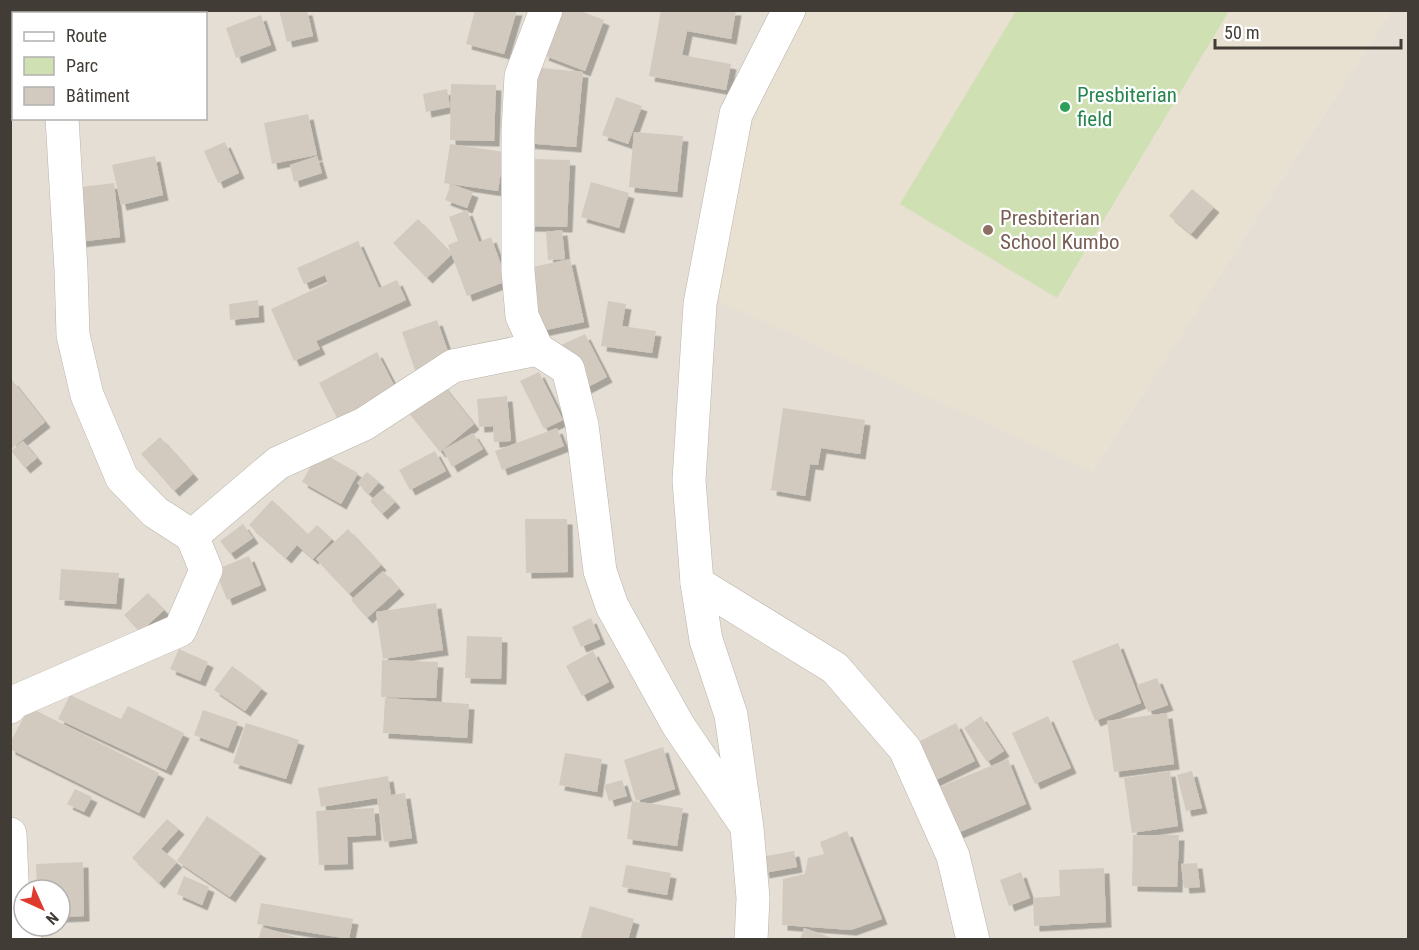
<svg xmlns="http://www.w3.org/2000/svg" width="1419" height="950" font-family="'Roboto Condensed',sans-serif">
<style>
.residential{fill:#e4ded4;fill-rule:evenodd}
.education{fill:#e8e0d1}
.green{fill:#cfe0b3}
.building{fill:#d3cabf;filter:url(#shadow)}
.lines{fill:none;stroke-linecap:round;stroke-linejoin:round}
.minor-casing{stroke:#bbb3a9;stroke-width:34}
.minor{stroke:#fff;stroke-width:33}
.leisure-dot{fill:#2e9e5b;stroke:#fff;stroke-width:2}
.education-dot{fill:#8d6e63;stroke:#fff;stroke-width:2}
.labels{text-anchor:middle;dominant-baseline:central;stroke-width:4.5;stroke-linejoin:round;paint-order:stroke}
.leisure-label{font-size:21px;fill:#27864d;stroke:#fff;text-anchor:start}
.education-label{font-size:21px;fill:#785e54;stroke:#fff;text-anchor:start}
</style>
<defs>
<filter id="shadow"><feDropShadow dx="5.5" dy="5.5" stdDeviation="0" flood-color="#0004"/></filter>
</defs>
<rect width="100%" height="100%" fill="#f0ece6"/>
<path class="residential" d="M10 11H803L1092 472 1391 11H1408V939H11ZM14 14H206V118H14ZM24 890H60V926H24Z"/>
<path class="education" d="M803 11H1391L1092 472 714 299 739 161 788 35Z"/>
<path class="green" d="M1016 11H1229L1057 298 900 204Z"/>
<g class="building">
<path d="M279 10H307L313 36 287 42Z"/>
<path d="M475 10H517L504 54 466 44Z"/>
<path d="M560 10H578L604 20 585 71 543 55Z"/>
<path d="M661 10H736L731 39 687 31 682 55 731 64 726 90 649 76Z"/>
<path d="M261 15 271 45 236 58 226 28Z"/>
<path d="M531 67 583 72 576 147 524 143Z"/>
<path d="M451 84 496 85 494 141 450 140Z"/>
<path d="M447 89 450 107 426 112 423 94Z"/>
<path d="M616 97 642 106 628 144 602 135Z"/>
<path d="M308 114 317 155 272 164 264 123Z"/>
<path d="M634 132 683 136 677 192 629 187Z"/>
<path d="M225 142 239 173 218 183 204 151Z"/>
<path d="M450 144 504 152 498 191 444 183Z"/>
<path d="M155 156 163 195 121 205 112 165Z"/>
<path d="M317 156 322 173 294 182 290 165Z"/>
<path d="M532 159 570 160 567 227 529 226Z"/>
<path d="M591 182 629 193 619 228 581 217Z"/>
<path d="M114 183 120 237 78 242 73 188Z"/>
<path d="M451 184 473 192 467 208 445 200Z"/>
<path d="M1192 189 1214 207 1191 234 1169 216Z"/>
<path d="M467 210 479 242 491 237 507 281 467 296 448 245 458 241 449 217Z"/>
<path d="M418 219 452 254 427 278 393 243Z"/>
<path d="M562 230 565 259 548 260 546 232Z"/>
<path d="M358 241 379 288 397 280 406 300 316 341 320 349 294 361 271 309 328 283 325 275 304 284 297 268Z"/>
<path d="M570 259 584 322 541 331 528 268Z"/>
<path d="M258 300 259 317 230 320 229 304Z"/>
<path d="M608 301 626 304 622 326 656 331 652 353 601 346Z"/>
<path d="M437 320 451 360 416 373 402 332Z"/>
<path d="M585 334 607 377 584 389 561 345Z"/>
<path d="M377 352 397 391 339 422 319 383Z"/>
<path d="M539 372 563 420 544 429 520 381Z"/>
<path d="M12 380 45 422 11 449 10 382Z"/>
<path d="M442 384 474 424 440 452 408 412Z"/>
<path d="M507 396 511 441 494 442 493 426 479 427 477 399Z"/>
<path d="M783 408 865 420 860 454 821 448 818 465 810 464 805 496 771 490Z"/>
<path d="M557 428 564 446 502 470 495 451Z"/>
<path d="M473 433 483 449 452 467 443 450Z"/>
<path d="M160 437 193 474 174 491 141 454Z"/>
<path d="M23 441 37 458 25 468 11 451Z"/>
<path d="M319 451 358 473 341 504 302 482Z"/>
<path d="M435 451 446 471 410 490 399 470Z"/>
<path d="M367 472 379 482 369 494 357 483Z"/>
<path d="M383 489 395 502 382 514 370 501Z"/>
<path d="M272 500 308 534 317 525 332 539 313 559 297 545 286 558 249 525Z"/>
<path d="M525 519H567L568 572 526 573Z"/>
<path d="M243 524 253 538 230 554 220 541Z"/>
<path d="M348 529 381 565 349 594 316 559Z"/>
<path d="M249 556 261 585 227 600 215 570Z"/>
<path d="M61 569 119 573 116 604 59 600Z"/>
<path d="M383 571 399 589 367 618 351 600Z"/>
<path d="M148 593 164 610 140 632 124 615Z"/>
<path d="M436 603 443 650 383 659 376 612Z"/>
<path d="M591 618 600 639 581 647 572 627Z"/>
<path d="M467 636 502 637 501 679 465 678Z"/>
<path d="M1118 643 1141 703 1095 721 1072 661Z"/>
<path d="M179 649 208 662 200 681 170 669Z"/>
<path d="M593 651 609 682 582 696 566 666Z"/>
<path d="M382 660 438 662 436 698 381 697Z"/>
<path d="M232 666 262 688 245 711 214 690Z"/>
<path d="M1157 678 1168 705 1148 712 1137 685Z"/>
<path d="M70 695 121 719 128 706 184 733 166 770 58 719Z"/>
<path d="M385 698 469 704 467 738 383 733Z"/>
<path d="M29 707 159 773 139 813 10 749V743Z"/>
<path d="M203 710 238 722 228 748 194 735Z"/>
<path d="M1167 713 1174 764 1114 772 1107 721Z"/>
<path d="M981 716 1004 751 987 762 964 728Z"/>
<path d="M1048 716 1071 768 1035 784 1012 733Z"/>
<path d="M246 723 299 740 286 779 233 763Z"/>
<path d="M956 723 975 761 934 781 916 743Z"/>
<path d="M663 747 675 789 636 801 624 760Z"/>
<path d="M565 753 602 759 597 792 559 785Z"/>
<path d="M1008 759 1026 804 955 834 937 788Z"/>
<path d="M1170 771 1178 826 1132 833 1124 778Z"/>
<path d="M1192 771 1202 808 1186 811 1177 775Z"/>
<path d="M388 776 391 795 405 793 412 838 384 842 377 798 321 807 318 788Z"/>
<path d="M622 780 627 796 609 801 604 785Z"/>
<path d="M75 789 92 797 84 812 67 804Z"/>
<path d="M632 801 683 808 677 846 627 839Z"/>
<path d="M374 808 376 835 347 837 348 864 319 865 316 811Z"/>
<path d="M207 816 261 853 230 897 177 861Z"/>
<path d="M167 819 179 829 161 849 177 862 159 883 132 858Z"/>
<path d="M847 831 882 919 851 930 782 925 783 879 805 874 808 858 824 854 820 842Z"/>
<path d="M1133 835H1179L1177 887 1132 886Z"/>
<path d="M794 851 797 867 764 873 761 857Z"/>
<path d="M83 862 84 916 60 917V890H37L36 864Z"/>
<path d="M1197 863 1200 887 1184 888 1181 864Z"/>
<path d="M626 865 671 873 667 895 622 887Z"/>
<path d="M1104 868 1106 922 1034 926 1033 898 1060 896 1059 870Z"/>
<path d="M1021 872 1030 898 1009 906 1000 880Z"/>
<path d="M184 876 209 887 202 905 177 894Z"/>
<path d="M261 903 353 919 349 939 257 924Z"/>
<path d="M590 906 634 919 628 940H580Z"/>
<path d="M262 927 302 939V940H258Z"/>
<path d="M804 928 835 939V940H800Z"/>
</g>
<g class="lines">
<defs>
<g id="minor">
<path d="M43 10 44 14"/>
<path d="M546 10 521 76 518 131V271L522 316 537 349 568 369 582 425 600 571 612 606 678 725 743 821"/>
<path d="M192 536 278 463 364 424 453 366 537 349"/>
<path d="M697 583 835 668 905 749 953 856 973 940"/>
<path d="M10 707 12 703 180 630 206 570 192 536 155 512 122 478 87 395 73 335 71 270 62 118"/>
<path d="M10 834 13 904 25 940"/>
<path d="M751 940 753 898 747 828 731 715 706 640 697 583 689 480 700 304 736 114 789 10"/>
</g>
</defs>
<use href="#minor" class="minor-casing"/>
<use href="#minor" class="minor"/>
</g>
<circle class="leisure-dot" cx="1065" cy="107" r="6"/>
<circle class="education-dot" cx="988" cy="230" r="6"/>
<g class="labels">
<g class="leisure-label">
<text x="1077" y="95">Presbiterian<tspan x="1077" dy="24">field</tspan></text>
</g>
<g class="education-label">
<text x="1000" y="218">Presbiterian<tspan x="1000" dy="24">School Kumbo</tspan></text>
</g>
</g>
<rect width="1419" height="950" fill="none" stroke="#423c36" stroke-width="24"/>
<rect x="12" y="12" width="195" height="108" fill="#ffffff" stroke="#b3b1af" stroke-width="1.5"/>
<rect x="24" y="32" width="30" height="9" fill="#ffffff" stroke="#b3b1af" stroke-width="1.5"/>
<text x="66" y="42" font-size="18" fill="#423c36">Route</text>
<rect x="24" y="57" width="30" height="18" fill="#cfe0b3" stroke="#b3b1af" stroke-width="1.5"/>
<text x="66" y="72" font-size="18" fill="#423c36">Parc</text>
<rect x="24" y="87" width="30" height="18" fill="#d3cabf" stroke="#b3b1af" stroke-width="1.5"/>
<text x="66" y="102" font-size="18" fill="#423c36">Bâtiment</text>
<g transform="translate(42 908) rotate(135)"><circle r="28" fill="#ffffff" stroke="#b3b1af" stroke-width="1.5"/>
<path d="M0-4.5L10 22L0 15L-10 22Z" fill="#df3a2e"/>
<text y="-9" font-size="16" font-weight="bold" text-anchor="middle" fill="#423c36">N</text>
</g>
<path d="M1215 39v9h186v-9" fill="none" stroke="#423c36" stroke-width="3"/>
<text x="1224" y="39" font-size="18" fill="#423c36" stroke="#ffffff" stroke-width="4.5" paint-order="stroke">50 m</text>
</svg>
